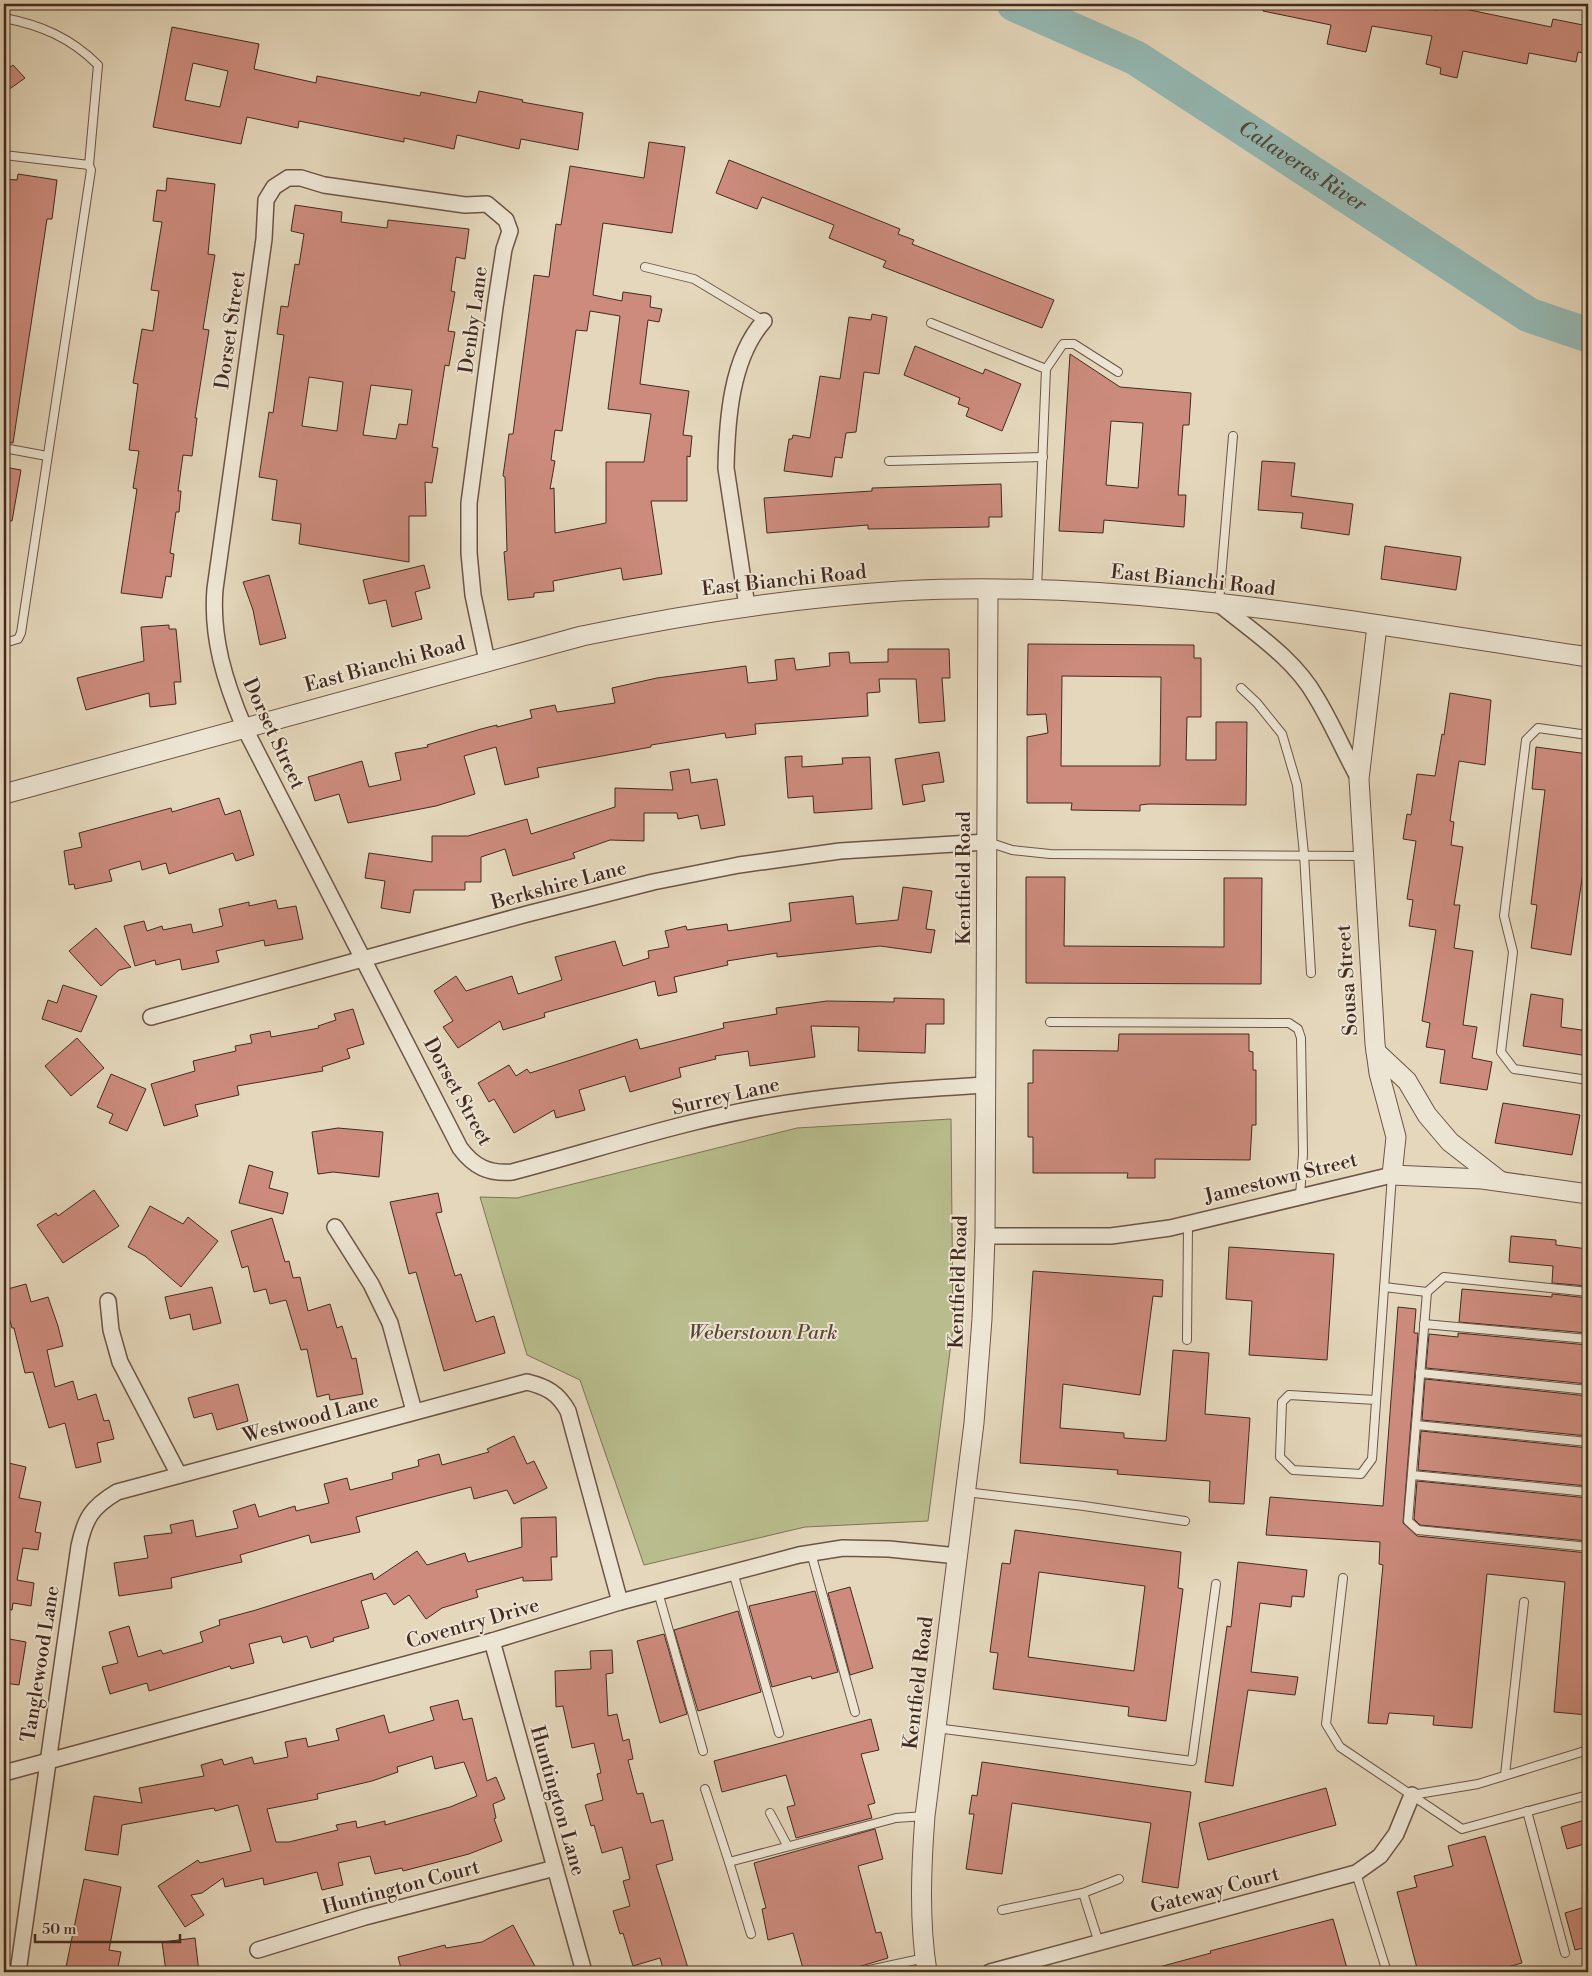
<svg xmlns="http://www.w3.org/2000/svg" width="1592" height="1976" font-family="'Libre Bodoni',serif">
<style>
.green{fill:#b9bd8d;stroke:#7e7456}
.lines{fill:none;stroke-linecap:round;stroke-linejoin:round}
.river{stroke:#95b9b4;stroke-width:35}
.building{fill:#cc8b7d;stroke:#442a1f;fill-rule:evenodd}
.service-casing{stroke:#6c5546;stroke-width:10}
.minor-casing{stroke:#6c5546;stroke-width:18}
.tertiary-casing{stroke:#6c5546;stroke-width:21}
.service{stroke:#ede5d3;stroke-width:8}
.minor{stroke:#ede5d3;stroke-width:15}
.tertiary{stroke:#ede5d3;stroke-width:19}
.labels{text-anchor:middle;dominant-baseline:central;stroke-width:4;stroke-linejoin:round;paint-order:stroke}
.street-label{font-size:20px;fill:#442a1f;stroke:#ede5d3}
.park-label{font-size:20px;font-style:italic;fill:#5b4735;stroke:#ede5d3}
.water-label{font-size:21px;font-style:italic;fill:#54473d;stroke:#ede5d3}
</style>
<rect width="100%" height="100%" fill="#e4d7bb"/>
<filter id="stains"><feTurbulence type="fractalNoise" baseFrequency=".004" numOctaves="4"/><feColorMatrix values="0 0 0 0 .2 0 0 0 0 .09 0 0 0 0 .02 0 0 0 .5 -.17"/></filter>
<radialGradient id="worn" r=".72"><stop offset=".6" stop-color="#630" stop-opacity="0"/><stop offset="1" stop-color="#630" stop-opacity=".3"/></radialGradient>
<path class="green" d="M951 1119 953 1328 928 1521 805 1527 644 1565 580 1380 527 1355 480 1197 517 1198 797 1128Z"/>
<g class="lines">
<path class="river" id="s1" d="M1014 4 1136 58 1529 315 1588 335"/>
</g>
<g class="building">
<path d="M1264 4H1399L1437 10 1438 4H1441L1551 27 1553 19 1588 26V54L1578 52 1576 62 1529 53 1527 64 1463 51 1457 78 1440 74 1441 68 1426 64 1432 36 1372 26 1366 52 1327 44 1331 25 1263 11Z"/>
<path d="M172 27 259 44 254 69 316 83 317 76 420 96 421 92 476 103 479 91 523 100 522 102 583 113 578 150 521 139 519 149 457 135 454 149 404 138V142L299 121 298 128 247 117 241 144 153 127ZM193 63 228 71 220 107 185 100Z"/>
<path d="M13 65 25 78 4 93V72Z"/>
<path d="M649 142 685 147 672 233 603 223 593 295 622 301 623 292 651 296 650 307 662 309 659 322 648 320 640 384 689 391 683 435 692 436 690 457 687 456V501H651L662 574 623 580 621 568 553 581 554 591 534 593V597L508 600 504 552 507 551 505 477 503 476 509 434H513L534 275 549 277 556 224 561 225 570 166 644 178ZM590 311 620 316 608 409 651 414 644 462H606V523L555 533 554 488 550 489 555 461 551 460 555 430 562 431 576 330 587 331Z"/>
<path d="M729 160 900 229 898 234 914 240 912 244 1054 300 1042 328 883 267 886 261 829 238 834 225 762 197 757 209 716 193Z"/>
<path d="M18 174 57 180 52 219H47L13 443 4 442V179L17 180Z"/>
<path d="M167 178 215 184 208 254 215 255 203 329 209 330 195 418H197L192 456 183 455 178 491H181L179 512H176L170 553 174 554 171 577 166 576 162 598 121 593 137 489 133 488 139 451 129 450 138 384 133 383 142 329 153 331 159 291 151 290 162 222 153 221 157 190 166 191Z"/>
<path d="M295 205 342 212 341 222 387 228 388 220 469 229 465 259 456 257 451 291 455 292 448 331 455 332 449 366 445 365 432 447 438 448 432 483 425 482 426 516H409V562L299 544 301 524 272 520 277 480 259 477 269 412 273 413 284 335 277 334 281 306 288 307 295 264 299 265 304 234 291 231ZM309 377 343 382 337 431 302 426ZM371 385 412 390 407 425 399 424 396 439 363 435Z"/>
<path d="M872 314 887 317 879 374 864 372 856 432 846 433 842 458 835 457 832 477 784 471 789 439H792L793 435 810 438 820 376 840 379 849 317 871 320Z"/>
<path d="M915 346 983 374 985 369 1021 384 1002 431 966 416 969 408 958 404 960 398 904 375Z"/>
<path d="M1070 354 1120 387 1191 393 1189 425H1183L1178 495H1186L1184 527 1104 520 1103 533 1059 531ZM1111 421 1143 423 1138 488 1106 485Z"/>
<path d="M1262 461 1295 463 1291 496 1353 504 1349 535 1301 528 1303 513 1258 510Z"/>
<path d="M4 467 21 470 12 521 4 520Z"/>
<path d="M1001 484 1002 517H989V527L868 529V525L767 533 764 498 872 491V488Z"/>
<path d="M1385 546 1461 557 1456 590 1381 579Z"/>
<path d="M424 565 430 588 415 592 422 619 392 627 386 600 369 604 363 580Z"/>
<path d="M269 575 286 638 260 645 253 610 243 582Z"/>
<path d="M169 625V629H176L181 682H174L176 704 150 707 149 693 86 710 77 678 144 661 141 627Z"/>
<path d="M1028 644 1194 645V658H1201V717H1187L1186 760H1216V722H1247L1246 805 1149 804 1140 805V811L1071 810 1072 803H1027V737L1048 733 1046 714 1027 715ZM1062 676 1161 677 1160 766H1061Z"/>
<path d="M888 649H949L950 678H942L945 721 919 723 916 679H879L880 692 867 693 868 716 755 724 756 734 726 738 725 733 651 745V747L537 768 539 777 505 785 496 747 464 756 475 794 436 806 348 823 339 794 315 801 308 777 362 761 369 787 401 780 395 753 428 747 427 745 481 729 497 725V727L532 718 530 710 555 705 557 712 615 703 612 688 657 678 746 666 748 683 777 680 775 660 794 658 796 670 830 666 829 653 849 652 850 663 888 662Z"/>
<path d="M1450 693 1491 700 1485 765 1459 761 1450 821 1454 822 1451 845 1463 847 1454 905H1460L1454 948 1473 951 1463 1025 1477 1027 1472 1058 1492 1062 1487 1090 1440 1083 1445 1050 1426 1047 1430 1023 1422 1021 1436 930 1409 926 1413 900 1407 899 1416 841 1403 839 1407 814 1411 815 1417 774 1435 776 1442 734 1444 735Z"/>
<path d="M1536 747 1588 754V837L1571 955 1531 948 1537 905 1531 904 1545 790 1532 789Z"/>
<path d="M939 752 944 782 922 785 925 801 903 805 895 759Z"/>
<path d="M802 756V767L843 764 842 758 870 757 872 809 814 813 813 796 788 798 785 757Z"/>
<path d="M689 769 691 783 717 779 725 825 701 829 698 815 678 819 677 813H644V841L610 840 573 853 575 858 513 876 505 849 481 857V882H465V890H414L410 913 381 908 385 881 365 878 369 853 432 862V836H468L527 819 531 834 615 807V788L673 790 670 772Z"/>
<path d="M219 798 225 815 240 810 254 855 236 861 233 853 169 874 166 863 142 870 140 861 109 870 112 881 75 889 74 884 69 885 64 851 82 847 79 833 171 808 172 812Z"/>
<path d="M1026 877H1065L1064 946 1224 947V878H1262L1261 984 1026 983Z"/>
<path d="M903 887 932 891 926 929 935 930 931 953 880 946 777 957V953L727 961 728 965 674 977 677 992 658 996 655 981 544 1013 545 1017 503 1030 500 1021 458 1048 443 1027 453 1021 434 991 456 976 466 991 512 976 518 994 562 980 555 957 615 941 623 966 649 958 648 951 669 947 665 931 686 926 687 930 727 924 728 931 791 921 789 903 853 896 856 924 898 920Z"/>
<path d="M276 900 278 909 296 906 303 939 265 946 264 940 216 951 219 962 182 970 180 959 156 965 155 960 135 966 124 926 144 921 147 931 162 926 163 930 191 924 193 933 223 926 219 909 249 902V906Z"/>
<path d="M96 928 131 967 119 970 101 986 69 951Z"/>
<path d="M63 985 97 996 81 1032 42 1019 48 1000 57 1003Z"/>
<path d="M1531 994 1563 999 1561 1027 1588 1031V1056L1523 1046Z"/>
<path d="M894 998 944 999V1024H926L925 1053 858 1051 859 1027 811 1026 815 1057 750 1066 748 1051 715 1056 716 1059 679 1068 681 1077 630 1092 625 1076 579 1090 585 1110 556 1118 554 1110 514 1133 494 1099 489 1102 478 1083 509 1065 516 1076 527 1069 530 1073 637 1039 640 1049 724 1028 723 1023 777 1014 776 1008 827 1001 894 1002Z"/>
<path d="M353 1009 364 1044 347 1049 350 1058 322 1067 323 1071 237 1086 239 1095 195 1105 198 1116 164 1126 151 1084 195 1071 193 1061 236 1051 235 1046 252 1043 250 1035 270 1031 271 1037 319 1028 318 1026 336 1020 334 1014Z"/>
<path d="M1119 1034H1249V1051L1253 1052V1070H1256V1125H1252L1250 1160 1155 1159V1178H1127L1128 1173H1033V1137H1028V1083H1033V1050L1118 1051Z"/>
<path d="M77 1038 104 1068 71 1096 45 1066Z"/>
<path d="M111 1074 146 1089 127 1131 109 1123 113 1114 97 1107Z"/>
<path d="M1503 1103 1580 1115 1572 1155 1495 1143Z"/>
<path d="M338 1128 383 1132 379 1177 333 1172 318 1174 312 1132Z"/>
<path d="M249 1165 273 1172 269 1188 288 1193 283 1214 239 1203Z"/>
<path d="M94 1190 119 1226 63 1263 37 1225 56 1213 58 1216Z"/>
<path d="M438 1193 442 1212 436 1213 455 1276 461 1274 476 1322 494 1316 505 1353 444 1371 416 1272 409 1274 390 1202Z"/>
<path d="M150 1206 183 1224 188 1217 218 1241 181 1287 145 1256 128 1247Z"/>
<path d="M272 1218 285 1262 289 1261 293 1278 300 1277 308 1311 330 1304 337 1328 342 1326 352 1359 356 1358 363 1394 330 1400 329 1394 317 1397 307 1349 301 1350 286 1300 270 1304 266 1289 254 1292 248 1266 242 1268 231 1231Z"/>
<path d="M1511 1236 1556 1240V1245L1588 1249V1286L1552 1283 1553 1266 1509 1262Z"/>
<path d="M1229 1247 1334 1254 1327 1360 1249 1355 1252 1301 1226 1299Z"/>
<path d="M1033 1271 1163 1280 1162 1297 1153 1296 1140 1395 1063 1384 1060 1428 1124 1433V1438L1166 1441 1173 1350 1209 1353 1205 1414 1250 1418 1244 1504 1209 1502 1210 1481 1117 1474 1118 1470 1020 1463Z"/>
<path d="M26 1284 31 1302 48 1297 58 1326 63 1346 47 1350 55 1387 73 1381 78 1400 96 1394 104 1421 109 1420 114 1439 97 1443 101 1462 76 1468 65 1423 49 1428 33 1372 25 1373 14 1328H12L4 1299V1290Z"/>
<path d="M212 1287 221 1323 193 1330 190 1314 170 1319 165 1297Z"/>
<path d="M1462 1289 1552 1297V1294L1588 1298V1333L1459 1322Z"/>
<path d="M1398 1307 1416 1309 1414 1333H1418L1403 1523 1417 1536 1588 1553V1715L1554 1712 1565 1582 1487 1574 1472 1728 1433 1725 1434 1716 1389 1713 1387 1724 1368 1723 1383 1565 1379 1564 1380 1542 1266 1535 1270 1497 1383 1506Z"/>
<path d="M1458 1333 1588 1345V1384L1426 1368 1429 1334 1458 1337Z"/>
<path d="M1425 1379 1588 1396V1436L1422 1420Z"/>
<path d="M238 1384 248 1421 217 1430 212 1413 194 1418 188 1398Z"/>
<path d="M1421 1431 1588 1448V1486L1418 1470Z"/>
<path d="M514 1436 527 1464 534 1461 547 1488 514 1504 507 1490 474 1499 471 1487 356 1517 360 1532 311 1543 309 1535 240 1555 242 1562 171 1578 172 1588 119 1596 114 1563 148 1558 144 1536 172 1533 170 1525 193 1520 196 1537 238 1528 233 1511 255 1504 259 1517 295 1506 296 1511 329 1503 324 1484 347 1478 350 1490 393 1479 392 1473 419 1466 418 1460 439 1454 442 1465 489 1452 487 1449Z"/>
<path d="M4 1462 26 1467 19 1498 41 1502 35 1532 41 1533 38 1550 23 1548 17 1580 34 1583 31 1606 13 1603 12 1610 4 1609Z"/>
<path d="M1417 1481 1588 1498V1541L1420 1525 1414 1519Z"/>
<path d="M556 1517 557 1557H551L552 1580 523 1581V1577L476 1590 478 1597 442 1608 426 1619 409 1595 394 1605 386 1593 361 1601 369 1628 333 1638 334 1641 311 1648 307 1636 283 1643 281 1636 249 1644 254 1663 231 1669 230 1666 149 1691 147 1683 110 1694 102 1667 118 1663 109 1632 129 1626 138 1657 161 1650 163 1654 203 1642 200 1632 220 1625 219 1620 256 1610 372 1573 374 1580 417 1551 427 1565 465 1553 468 1562 522 1547 521 1518Z"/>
<path d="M1015 1530 1181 1552 1178 1588 1183 1589 1166 1721 1128 1716 1129 1707 993 1689 998 1653 990 1652 1002 1563 1010 1564ZM1039 1572 1145 1586 1134 1671 1028 1657Z"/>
<path d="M1238 1562 1307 1570 1304 1597 1292 1596 1291 1607 1260 1603 1251 1672 1298 1677 1295 1695 1248 1690 1233 1786 1205 1782 1227 1626 1231 1627Z"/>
<path d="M850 1587 873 1668 850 1675 828 1593Z"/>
<path d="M815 1591 838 1672 812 1679 811 1676 772 1687 749 1606Z"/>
<path d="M738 1611 761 1692 698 1711 674 1630Z"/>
<path d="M664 1634 687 1714 660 1723 637 1641Z"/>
<path d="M4 1638 26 1642 19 1685 4 1683Z"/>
<path d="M612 1650 613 1673 606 1674 608 1716 617 1714 623 1741 629 1739 633 1759 628 1760 637 1794 643 1793 651 1823 663 1820 673 1860 656 1865 688 1968 674 1972H664L660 1958 633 1966 623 1933 620 1934 613 1911 630 1906 623 1881 630 1879 622 1847 602 1853 594 1825 591 1826 585 1805 603 1800 597 1774 601 1773 594 1743 572 1748 563 1706 556 1707 555 1671 591 1669 590 1651Z"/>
<path d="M458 1700 463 1720 472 1718 487 1781 496 1777 505 1799 493 1804 496 1818 494 1819 502 1841 469 1854 403 1871 402 1868 375 1874 370 1856 338 1863 343 1885 322 1890 317 1872 264 1885 263 1878 225 1887 223 1878 202 1893 191 1895 204 1915 185 1927 158 1886 198 1860 200 1863 251 1851 238 1805 215 1811 214 1808 122 1825 118 1855 85 1850 94 1796 142 1803 139 1788 204 1776 201 1765 222 1759 224 1765 252 1757 254 1764 288 1757 285 1742 306 1738 308 1747 339 1740 336 1729 384 1715 389 1733 434 1720 430 1707ZM432 1756 435 1769 464 1762 477 1796 450 1807 385 1825V1821L357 1828 356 1821 336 1825 338 1830 289 1842H276L267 1809 318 1799 317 1794 372 1781 398 1772 397 1767Z"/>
<path d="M871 1719 879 1750 861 1754 875 1803 868 1805 872 1818 796 1838 787 1807 795 1805 786 1775 722 1792 714 1761Z"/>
<path d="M982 1762 1191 1792 1178 1888 1142 1882 1151 1823 1012 1803 1002 1874 966 1869 974 1814H969L972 1795 977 1796Z"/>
<path d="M1326 1788 1336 1825 1208 1860 1199 1823Z"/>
<path d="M1588 1819V1843L1567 1849 1561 1827Z"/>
<path d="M875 1829 883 1859 858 1866 876 1933 881 1932 888 1958 858 1967 854 1972H804L793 1933 768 1940 762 1909 766 1908 754 1863Z"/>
<path d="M1485 1836 1522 1963 1489 1972H1418L1397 1892 1417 1887 1414 1876 1453 1866 1448 1846Z"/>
<path d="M84 1879 121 1887 109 1950 121 1952 117 1972H65Z"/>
<path d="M1588 1906V1947L1575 1950 1565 1913Z"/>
<path d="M1333 1919 1348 1972H1159V1967L1211 1953 1210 1951Z"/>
<path d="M513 1925 538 1972H402L398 1957 445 1945 446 1948 482 1942Z"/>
<path d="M195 1938 199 1972H166L162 1942Z"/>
</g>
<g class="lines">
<defs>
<g id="service">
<path d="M4 18C41 25 71 38 98 65L89 165"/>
<path d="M4 155 89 165 91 170 21 633 18 639 4 643"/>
<path d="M645 267 694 279 764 321"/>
<path d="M931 323 1046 369 1037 589"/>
<path d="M1046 369 1063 344H1074L1118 372"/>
<path d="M4 448 47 456"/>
<path d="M889 461 1043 457"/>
<path d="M1219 602 1233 436"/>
<path d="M1241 688 1257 703 1282 734 1297 785 1304 854 1311 973"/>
<path d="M1588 735 1538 728 1526 740 1504 916 1513 952 1501 1052 1514 1069 1588 1080"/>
<path d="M988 842 1012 850 1050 854 1362 856"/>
<path d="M1050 1022 1289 1023 1298 1029 1301 1038 1303 1154 1300 1196"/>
<path d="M1384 1287 1427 1292"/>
<path d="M1588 1292 1444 1277 1427 1292 1408 1521 1418 1530 1588 1547"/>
<path d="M1424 1324 1588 1339"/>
<path d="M1187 1340 1188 1224"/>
<path d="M1420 1373 1588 1390"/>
<path d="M1376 1400 1289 1395 1282 1402 1280 1457 1293 1470 1361 1474 1372 1459 1392 1175"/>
<path d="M1416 1425 1588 1442"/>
<path d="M1412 1475 1588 1492"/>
<path d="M966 1492 1084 1506 1185 1521"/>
<path d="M811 1553 855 1712"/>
<path d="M733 1572 779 1733"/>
<path d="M1343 1578 1326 1724 1340 1747 1462 1829 1588 1795"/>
<path d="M658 1592 703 1751"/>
<path d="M936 1728 1192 1761 1216 1584"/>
<path d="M1505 1775 1524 1602"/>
<path d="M705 1789 729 1862 896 1818 925 1816"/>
<path d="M1412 1795 1478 1784 1588 1750"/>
<path d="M1527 1811 1565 1953"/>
<path d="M770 1813 787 1845"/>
<path d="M729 1862 751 1934"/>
<path d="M1356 1873 1387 1972"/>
<path d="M1002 1910 1083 1893"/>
<path d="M1099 1943 1083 1893 1119 1879"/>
<path d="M860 1972 925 1958"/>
</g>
<g id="minor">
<path d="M1219 604C1253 632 1294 658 1316 697 1332 723 1344 752 1359 779"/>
<path d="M747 606 726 468C727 420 731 358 764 321"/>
<path d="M487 661 473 595 469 553V503L495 307 504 249 510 231 506 220 487 204 465 205 324 185 301 178H288L274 187 266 200 264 239 215 589C211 638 225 682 244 727L460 1148C474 1167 489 1174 512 1172 603 1148 695 1117 788 1103 854 1093 919 1089 985 1085"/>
<path d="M151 1017 527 914 653 882 739 865 840 851 987 842"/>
<path d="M335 1227 371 1284 390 1323 414 1411"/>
<path d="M985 1236H1111L1170 1228 1392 1175"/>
<path d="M108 1301 111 1330 120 1362 179 1475"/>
<path d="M492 1641 584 1972"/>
<path d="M4 1773 492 1641 620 1602 799 1555 843 1548 889 1549 958 1556"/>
<path d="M258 1950 365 1917 555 1868"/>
<path d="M18 1972 79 1546C85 1518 92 1507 117 1492L527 1382C547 1387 558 1393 568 1411L620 1602"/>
<path d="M990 1972 1356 1873 1380 1856 1396 1834 1412 1795"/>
</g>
<g id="tertiary">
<path d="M1377 626 1359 779 1375 1044 1379 1073 1396 1137 1392 1175 1482 1179 1588 1194"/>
<path d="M4 794 582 636C687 614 792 598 900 591 1130 578 1361 623 1588 657"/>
<path d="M1376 1052 1407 1081 1427 1115 1450 1142 1500 1181"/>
<path d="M927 1972C919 1921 921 1869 925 1816L974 1423 982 1319 985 1236 988 590"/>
</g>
</defs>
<use href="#service" class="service-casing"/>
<use href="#minor" class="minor-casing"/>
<use href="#tertiary" class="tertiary-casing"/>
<use href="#service" class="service"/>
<use href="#minor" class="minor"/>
<use href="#tertiary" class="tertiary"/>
</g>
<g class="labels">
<g class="street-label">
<text transform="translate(474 320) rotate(-82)">Denby Lane</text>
<text transform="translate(231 330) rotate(-82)">Dorset Street</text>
<text transform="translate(784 581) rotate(-6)">East Bianchi Road</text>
<text transform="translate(1193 581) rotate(6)">East Bianchi Road</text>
<text transform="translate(385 665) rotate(-15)">East Bianchi Road</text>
<text transform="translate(273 734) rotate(65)">Dorset Street</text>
<text transform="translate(964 878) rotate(-90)">Kentfield Road</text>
<text transform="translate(559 886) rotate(-15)">Berkshire Lane</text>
<text transform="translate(1348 980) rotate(-94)">Sousa Street</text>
<text transform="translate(457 1092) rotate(61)">Dorset Street</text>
<text transform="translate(726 1097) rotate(-13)">Surrey Lane</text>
<text transform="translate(1281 1179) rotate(-14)">Jamestown Street</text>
<text transform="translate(959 1282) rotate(-88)">Kentfield Road</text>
<text transform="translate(311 1419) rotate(-15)">Westwood Lane</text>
<text transform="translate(473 1624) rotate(-16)">Coventry Drive</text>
<text transform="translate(41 1664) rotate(-81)">Tanglewood Lane</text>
<text transform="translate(919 1683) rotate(-83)">Kentfield Road</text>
<text transform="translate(557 1801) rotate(74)">Huntington Lane</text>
<text transform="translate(401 1888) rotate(-15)">Huntington Court</text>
<text transform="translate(1215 1891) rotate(-15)">Gateway Court</text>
</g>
<g class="park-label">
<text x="763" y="1333">Weberstown Park</text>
</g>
<g class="water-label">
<text stroke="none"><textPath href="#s1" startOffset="332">Calaveras River</textPath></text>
</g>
</g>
<rect width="1592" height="1976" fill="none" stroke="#e4d7bb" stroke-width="20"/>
<rect x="5" y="5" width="1582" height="1966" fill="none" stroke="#442a1f" stroke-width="2.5"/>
<rect x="10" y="10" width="1572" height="1956" fill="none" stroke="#442a1f"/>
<path d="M35 1934v8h145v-8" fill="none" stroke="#442a1f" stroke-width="2.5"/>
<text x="42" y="1934" font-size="15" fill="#442a1f" stroke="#ede5d3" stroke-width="4" paint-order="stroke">50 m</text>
<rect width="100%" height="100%" filter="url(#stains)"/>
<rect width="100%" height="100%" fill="url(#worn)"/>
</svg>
